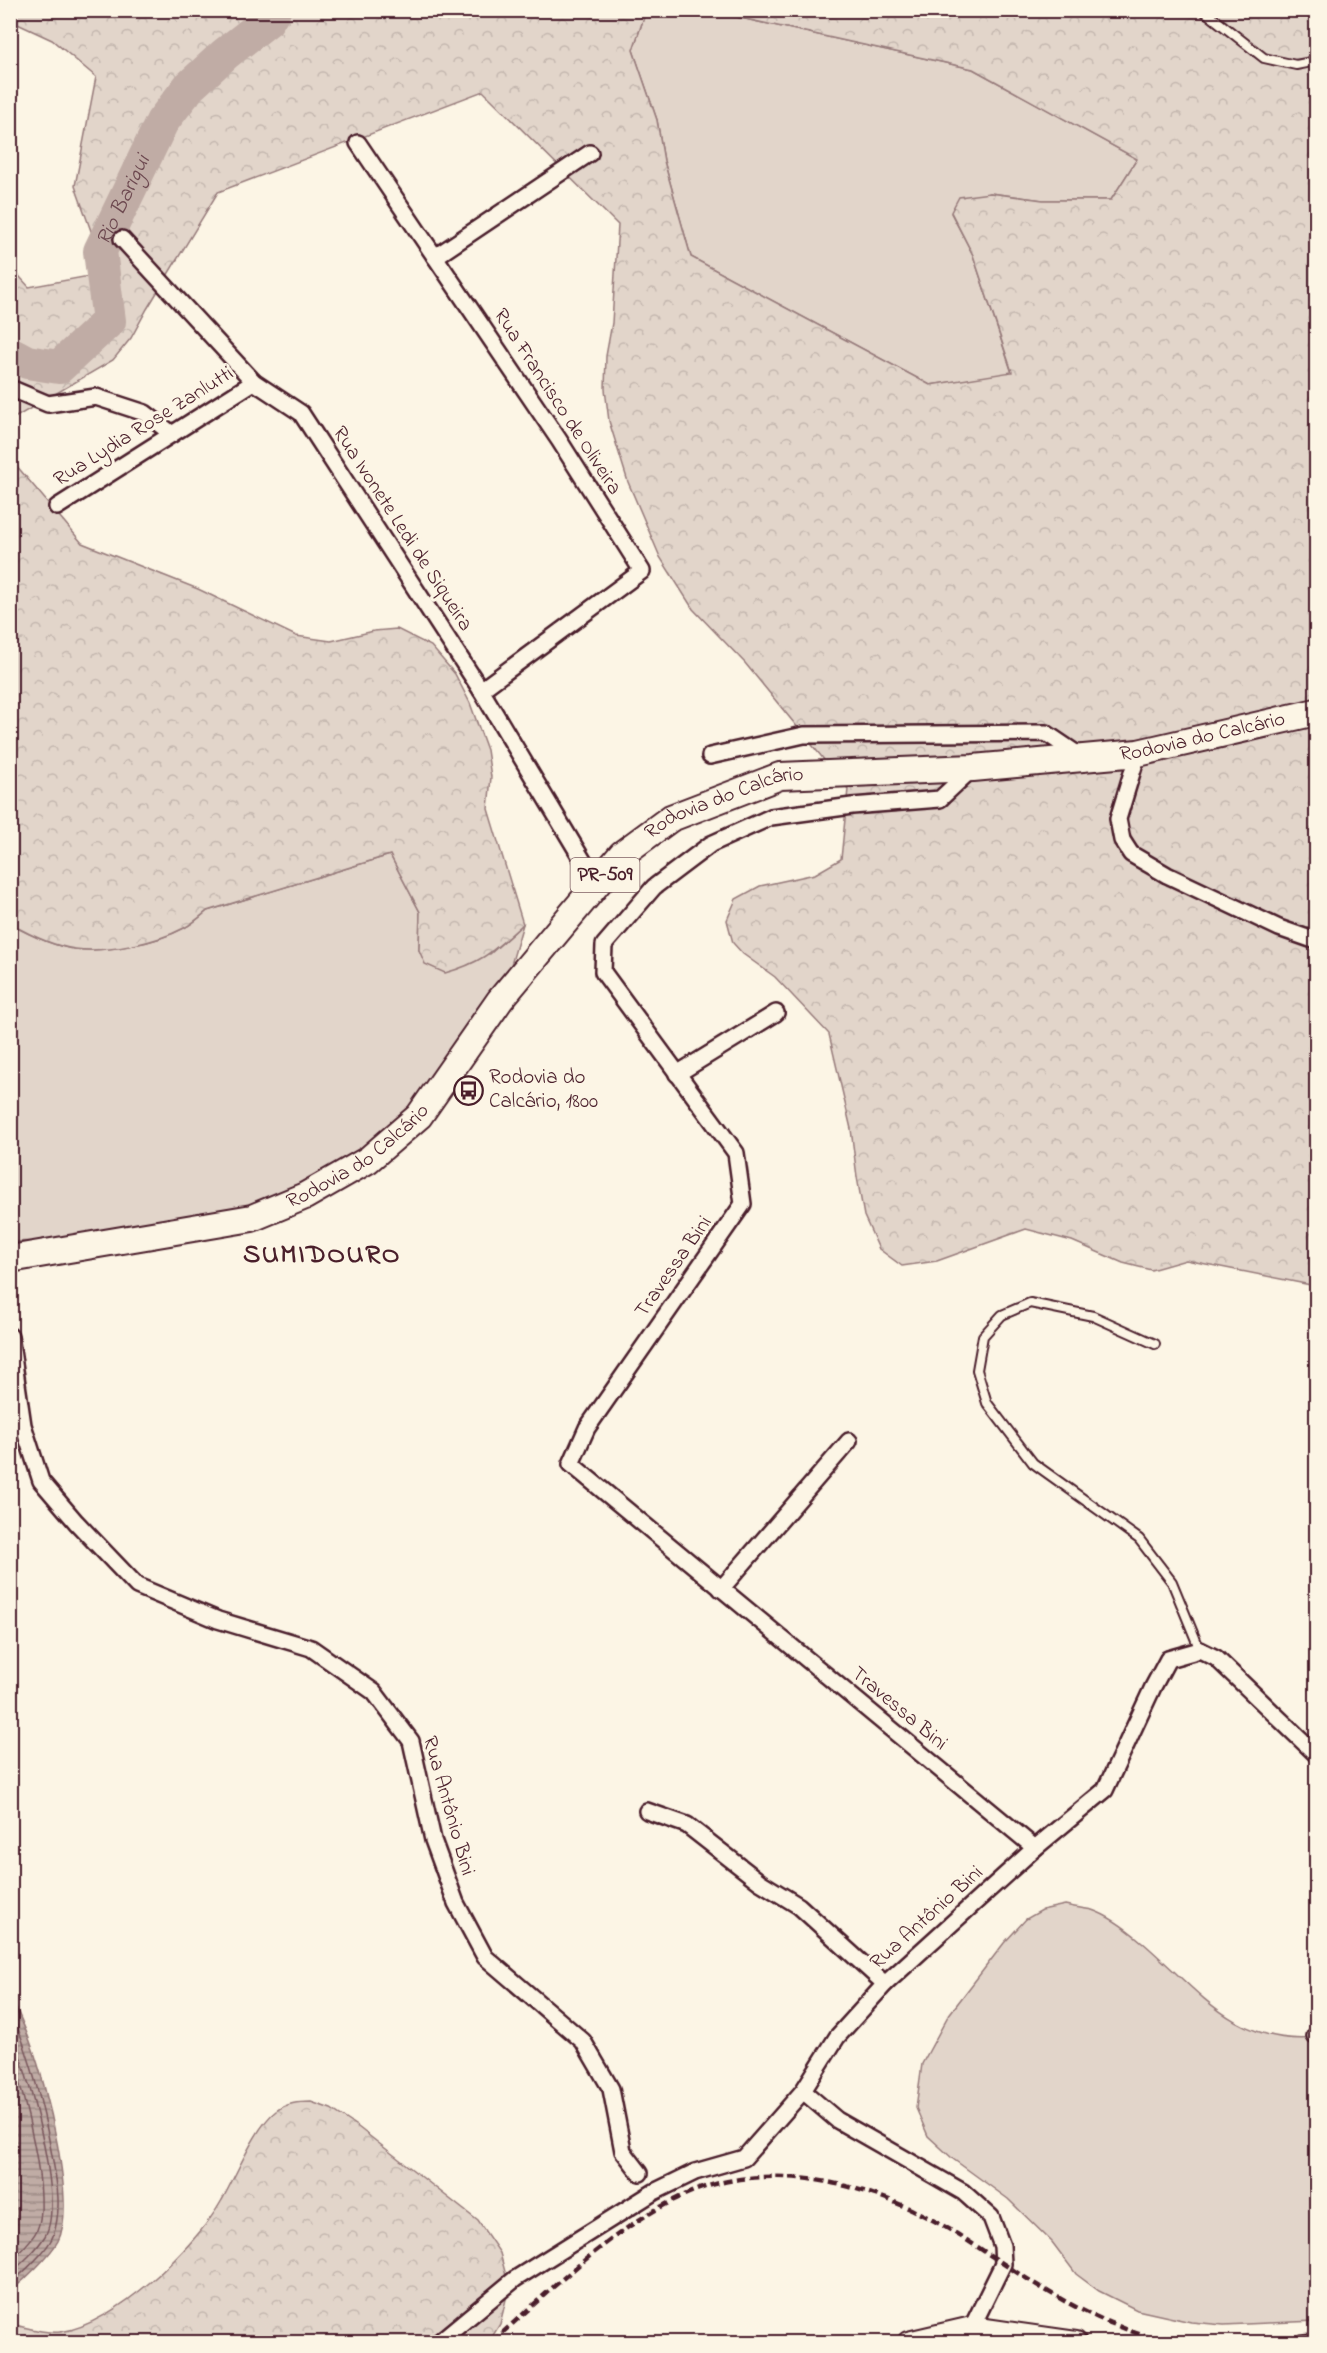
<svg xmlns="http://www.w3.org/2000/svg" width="1327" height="2353" font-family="'Indie Flower',sans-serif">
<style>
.grass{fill:#e2d5ca;stroke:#967a7a;stroke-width:1.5}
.forest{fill:url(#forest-crowns);stroke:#967a7a;stroke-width:1.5}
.water{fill:url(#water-rules);stroke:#917474;stroke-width:1.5}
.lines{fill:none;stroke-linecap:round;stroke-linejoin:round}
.shore{stroke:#79575c;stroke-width:1.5}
.river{stroke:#c0aca5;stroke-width:34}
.service-casing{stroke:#4a1f2b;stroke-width:12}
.minor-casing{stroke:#4a1f2b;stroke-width:20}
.tertiary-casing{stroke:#4a1f2b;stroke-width:24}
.primary-casing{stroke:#4a1f2b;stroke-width:30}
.service{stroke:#fcf5e5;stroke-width:8}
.minor{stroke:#fcf5e5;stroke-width:15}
.tertiary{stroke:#fcf5e5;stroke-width:20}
.primary{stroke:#fcf5e5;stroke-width:26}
.rail{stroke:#4a1f2b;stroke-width:4.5;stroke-dasharray:9 4.5;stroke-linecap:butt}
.labels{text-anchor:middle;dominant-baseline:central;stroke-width:6;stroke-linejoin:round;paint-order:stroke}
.shield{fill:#fcf5e5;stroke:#7f5f63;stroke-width:1.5}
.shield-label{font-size:20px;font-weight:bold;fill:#4a1f2b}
.street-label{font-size:21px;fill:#4a1f2b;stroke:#fcf5e5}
.poi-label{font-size:21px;fill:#4a1f2b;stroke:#fcf5e5;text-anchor:start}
.water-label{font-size:22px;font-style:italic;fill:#6d4950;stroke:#fcf5e5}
.district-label{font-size:27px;font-weight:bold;letter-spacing:1.5px;fill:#4a1f2b;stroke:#fcf5e5}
</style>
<defs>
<pattern id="forest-crowns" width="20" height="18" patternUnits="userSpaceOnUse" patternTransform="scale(1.5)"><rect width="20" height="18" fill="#e2d5ca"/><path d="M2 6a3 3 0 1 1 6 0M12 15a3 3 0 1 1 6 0" fill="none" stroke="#c3b6ae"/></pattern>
<pattern id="water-rules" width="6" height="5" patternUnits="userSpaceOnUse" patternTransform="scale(1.5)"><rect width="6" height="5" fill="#c0aca5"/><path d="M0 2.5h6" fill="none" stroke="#9e8b87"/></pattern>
</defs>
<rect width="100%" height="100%" fill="#fcf5e5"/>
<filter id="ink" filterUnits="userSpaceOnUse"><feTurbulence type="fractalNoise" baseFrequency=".0167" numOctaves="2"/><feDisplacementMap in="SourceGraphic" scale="12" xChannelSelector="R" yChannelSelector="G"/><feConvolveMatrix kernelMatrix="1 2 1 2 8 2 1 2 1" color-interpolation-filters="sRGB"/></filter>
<g filter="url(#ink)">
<g class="grass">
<path d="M646 11H709L973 69 1137 159 1111 200H1043L990 193 951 213 973 255 1012 373 930 385 691 257 664 161 657 120 633 50Z"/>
<path d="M390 855 420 912 419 950 490 954 523 924 506 982 401 1123 314 1184 244 1208 110 1232 37 1241 11 1242 10 924C30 935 53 946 75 949 107 953 156 943 184 928 192 924 200 917 207 911Z"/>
<path d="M1065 1905C1073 1907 1083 1908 1092 1910 1110 1916 1128 1930 1142 1942 1198 1990 1235 2046 1316 2038V2321L1224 2325 1191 2322 1137 2310 1099 2291 1076 2274 1052 2242 1008 2199 953 2159 928 2136 916 2108 922 2064 948 2016 1004 1943 1026 1919 1042 1910Z"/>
</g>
<g class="forest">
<path d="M11 11H646L633 50 657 120 664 161 691 257 930 385 1012 372 973 255 951 212 959 197 990 193 1043 200H1111L1137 159 973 69 709 11H1316V1286L1186 1260 1151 1270 1123 1263 1072 1241 1026 1229 937 1261 902 1266 879 1249 864 1216 857 1177 851 1129 829 1034 775 977 743 954 733 943 727 920 736 899 760 886 815 874 841 859 848 789 745 663 693 609 660 557 628 482 609 421 605 389 606 356 612 323 618 225 483 91 218 192 147 309 131 338 113 360 11 420 10 266 29 287 106 273 75 186 96 77 52 40 11 21Z"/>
<path d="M10 458 82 543 198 589 296 636 331 641 374 631 397 629 431 646 455 674 470 703 487 750 491 777 488 809 523 924C494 950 484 962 445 973L425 964 419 950 420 912 390 855 207 911C200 917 192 924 184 928 156 943 107 953 75 949 53 946 30 935 11 924Z"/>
<path d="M311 2102 331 2109 358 2127 478 2221 500 2253 509 2287 500 2324 489 2342H11V2324C25 2327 45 2334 60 2332 114 2325 196 2247 222 2200 236 2176 255 2127 276 2111 287 2103 298 2102 311 2102Z"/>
</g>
<path class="water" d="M10 1994C17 2011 25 2027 31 2044 46 2084 77 2204 58 2241 50 2256 24 2280 11 2291Z"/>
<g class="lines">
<g class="shore">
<path d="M10 2009C30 2055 42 2101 51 2150 56 2178 63 2207 53 2236 48 2250 22 2274 10 2283"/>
<path d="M10 2029C26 2067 66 2200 45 2236 37 2249 22 2264 10 2273"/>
<path d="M10 2053C22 2088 52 2197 37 2230 32 2241 19 2252 10 2262"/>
</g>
<path class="river" id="s1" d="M10 353 27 362 59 367 109 321 100 251 162 122 189 87 225 54 267 21 274 10"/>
<defs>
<g id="service">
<path d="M1203 10 1264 58 1296 65 1316 61"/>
<path d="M1155 1344 1093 1316 1030 1303 1002 1315 983 1336 977 1370 987 1403 1033 1463 1139 1539 1172 1582 1200 1650"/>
</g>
<g id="minor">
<path d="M358 143 559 440 642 571 481 690"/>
<path d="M122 239 254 382 301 413 481 690 597 884"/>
<path d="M435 257 590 153"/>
<path d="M10 388 48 404 96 397 145 413 172 434"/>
<path d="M57 507 254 382"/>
<path d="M1138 753 1118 819 1122 840 1131 854 1167 875 1279 928 1316 941"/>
<path d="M710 756 804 735 1046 733 1083 758"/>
<path d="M973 768 940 799 852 806 771 817 711 844 654 887 604 945 603 972 736 1153 743 1204 587 1428 571 1464 1035 1848"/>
<path d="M677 1074 776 1013"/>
<path d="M10 1336 23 1425 41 1481 76 1522 137 1586 218 1620 311 1648 374 1692 411 1741 433 1840 456 1903 485 1957 583 2041 611 2089 623 2151 640 2173"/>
<path d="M721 1589 849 1441"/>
<path d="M647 1811 687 1825 760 1882 799 1906 885 1984"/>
<path d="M1315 2036 1316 2035"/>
<path d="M803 2091 837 2120 963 2192 991 2217 1002 2246 1003 2264 972 2327"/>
<path d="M439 2342 515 2279 654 2192 695 2172 744 2158 803 2091 837 2037 885 1984 1035 1848 1105 1790 1153 1687 1168 1659 1200 1650 1216 1658 1316 1754"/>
</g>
<path id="tertiary" d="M908 2342 972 2327 1076 2342"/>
<g id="primary">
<path id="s2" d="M10 1259 252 1218 305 1196 368 1160 419 1116 500 1000 622 854 671 818 780 776 973 768 1138 753 1316 712"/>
</g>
</defs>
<use href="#service" class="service-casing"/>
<use href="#minor" class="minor-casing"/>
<use href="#tertiary" class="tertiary-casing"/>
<use href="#primary" class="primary-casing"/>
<use href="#service" class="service"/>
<use href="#minor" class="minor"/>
<use href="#tertiary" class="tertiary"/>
<use href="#primary" class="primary"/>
<g class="rail">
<path d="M492 2342C551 2290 610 2230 682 2196 771 2155 878 2185 957 2234 1010 2267 1060 2304 1118 2326 1128 2330 1138 2334 1148 2337 1160 2340 1172 2341 1184 2342"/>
<path d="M1246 2342 1316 2334"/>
</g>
</g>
</g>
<defs>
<symbol id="bus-ring" viewBox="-11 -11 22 22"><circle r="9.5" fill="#fcf5e5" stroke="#4a1f2b" stroke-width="1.5"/><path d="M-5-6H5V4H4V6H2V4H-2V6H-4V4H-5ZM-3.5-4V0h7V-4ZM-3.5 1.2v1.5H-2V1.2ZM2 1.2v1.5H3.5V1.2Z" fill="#4a1f2b"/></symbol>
</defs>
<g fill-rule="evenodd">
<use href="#bus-ring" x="452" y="1074" width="33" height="33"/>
</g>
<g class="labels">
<rect class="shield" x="570.5" y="858" width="69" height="34" rx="4.5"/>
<g class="shield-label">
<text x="605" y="875">PR-509</text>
</g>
<g class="street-label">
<text transform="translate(557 402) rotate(57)">Rua Francisco de Oliveira</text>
<text transform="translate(144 427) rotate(-32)">Rua Lydia Rose Zanlutti</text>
<text transform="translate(402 529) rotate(57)">Rua Ivonete Ledi de Siqueira</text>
<text stroke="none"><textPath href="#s2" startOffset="1377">Rodovia do Calcário</textPath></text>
<text stroke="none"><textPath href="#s2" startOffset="891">Rodovia do Calcário</textPath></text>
<text stroke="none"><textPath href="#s2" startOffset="369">Rodovia do Calcário</textPath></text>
<text transform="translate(674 1267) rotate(-55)">Travessa Bini</text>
<text transform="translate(899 1709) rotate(40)">Travessa Bini</text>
<text transform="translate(448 1806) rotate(74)">Rua Antônio Bini</text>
<text transform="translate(927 1918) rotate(-42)">Rua Antônio Bini</text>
</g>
<g class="poi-label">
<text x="489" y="1078">Rodovia do<tspan x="489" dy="24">Calcário, 1800</tspan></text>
</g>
<g class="water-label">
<text stroke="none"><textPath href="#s1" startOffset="246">Rio Barigui</textPath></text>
</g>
<g class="district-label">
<text x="322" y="1255">SUMIDOURO</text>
</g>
</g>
<rect width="1327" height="2353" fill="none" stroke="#fcf5e5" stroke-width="36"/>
<rect x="18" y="18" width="1291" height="2317" fill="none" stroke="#4a1f2b" stroke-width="2" filter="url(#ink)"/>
</svg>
